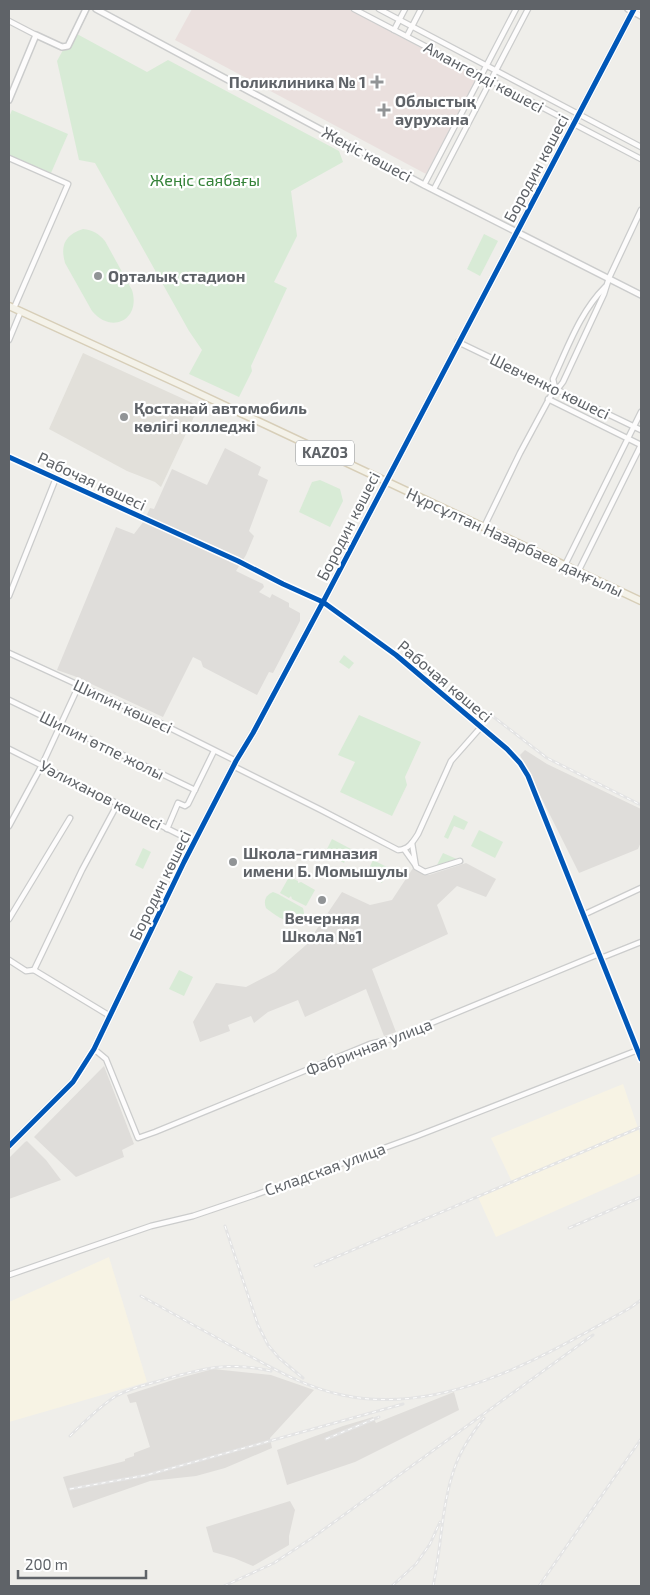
<svg xmlns="http://www.w3.org/2000/svg" width="650" height="1595" font-family="'Exo 2',sans-serif">
  <rect width="100%" height="100%" fill="#efeeea"/>
  <g fill="#f7f3e4">
    <polygon points="623,1084 641,1137 641,1173 496,1237 478,1197 512,1182 491,1138"/>
    <polygon points="109,1257 147,1382 9,1422 9,1302"/>
  </g>
  <g fill="#dfddda">
    <polygon points="225,448 261,467 258,475 268,480 249,531 254,536 246,555 236,571 263,584 264,587 259,592 270,598 272,594 289,603 289,607 300,613 300,621 273,673 269,672 257,695 203,667 201,661 193,657 163,717 74,676 57,670 116,527 134,534 144,521 150,508 154,509 172,469 207,485"/>
    <polygon points="525,750 547,764 641,809 641,842 638,849 579,873 520,755"/>
    <polygon points="466,863 496,879 486,897 457,886 437,905 448,934 372,969 396,1032 384,1036 366,989 305,1017 298,1000 268,1012 254,1023 251,1016 228,1025 230,1031 200,1042 193,1022 216,983 246,987 275,972 306,945 342,892 370,905 392,900 413,868 429,875"/>
    <polygon points="104,1066 134,1144 122,1150 124,1157 76,1177 34,1137"/>
    <polygon points="27,1141 46,1160 61,1180 9,1199 9,1158 25,1142"/>
    <polygon points="213,1369 271,1375 314,1390 270,1438 272,1448 225,1468 196,1476 150,1481 73,1508 63,1477 125,1461 125,1459 134,1456 134,1453 150,1447 136,1402 130,1403 127,1395 176,1379"/>
    <polygon points="454,1392 459,1410 355,1462 287,1485 277,1450 343,1426 373,1417 376,1423"/>
    <polygon points="290,1501 295,1510 289,1536 289,1545 253,1566 234,1558 213,1552 206,1527"/>
  </g>
  <polygon fill="#e2e0da" points="83,353 199,406 161,487 155,482 127,471 49,429"/>
  <polygon fill="#eae0de" points="192,9 348,9 478,78 426,174 175,40"/>
  <g fill="#d8ebd6">
    <polygon points="77,34 147,72 168,60 339,151 343,162 291,191 297,236 274,282 287,288 251,366 252,371 239,397 189,374 202,350 189,331 95,163 79,160 57,61 63,50 71,47"/>
    <polygon points="12,110 68,134 51,173 9,155 9,117"/>
    <path d="M83,229c10,1 15,4 22,12l27,49c9,29 -20,45 -40,21l-27,-48c-5,-18 0,-28 18,-34z"/>
    <polygon points="484,234 498,241 480,276 467,269"/>
    <polygon points="320,480 340,489 343,501 330,527 299,512 312,482"/>
    <polygon points="344,655 354,663 349,669 339,662"/>
    <polygon points="359,715 421,742 405,777 407,785 392,816 340,792 355,762 338,755"/>
    <polygon points="454,815 468,822 464,830 454,826 448,839 444,837"/>
    <polygon points="479,830 503,842 495,858 471,846"/>
    <polygon points="332,839 351,849 344,863 325,853"/>
    <polygon points="143,848 151,852 143,869 135,865"/>
    <polygon points="443,853 459,860 436,867"/>
    <polygon points="373,860 389,868 382,883 366,875"/>
    <polygon points="289,877 298,881 298,883 301,882 315,890 306,906 292,899 291,896 289,898 280,893"/>
    <path d="M273,892l5,2 25,14c1,4 2,8 -1,12 -8,9 -29,-6 -36,-12 -3,-8 0,-13 7,-16z"/>
    <polygon points="179,970 193,977 184,996 169,989"/>
  </g>
  <g fill="none" stroke-linecap="round" stroke-linejoin="round">
    <g stroke="#cbcccc" stroke-width="7">
      <g id="minor">
        <polyline points="354,9 641,159"/>
        <polyline points="379,9 641,147"/>
        <polyline points="9,21 36,35"/>
        <polyline points="394,30 405,9"/>
        <polyline points="407,36 421,9"/>
        <polyline points="9,158 68,184 14,308"/>
        <polyline points="424,185 516,9"/>
        <polyline points="434,189 528,9"/>
        <polyline points="9,340 21,311"/>
        <polyline points="458,342 641,430"/>
        <polyline points="555,388 560,386 563,382 604,294 609,278 641,210"/>
        <path d="M555,388l-2,-9c15,-32 27,-67 52,-92"/>
        <polyline points="548,399 641,445"/>
        <polyline points="9,457 238,561 283,584 323,602 396,655 507,749 520,763 528,776 641,1059"/>
        <polyline points="484,527 520,453 555,388"/>
        <polyline points="565,565 641,412"/>
        <polyline points="578,572 641,445"/>
        <polyline points="9,596 56,478"/>
        <polyline points="9,653 148,717 236,761"/>
        <polyline points="9,700 195,790"/>
        <polyline points="9,749 194,842"/>
        <path d="M233,766l88,44 77,40c10,0 15,-8 20,-16l33,-73 30,-34"/>
        <polyline points="9,826 42,765 79,685"/>
        <polyline points="167,829 178,803 185,806 188,804 214,751"/>
        <polyline points="412,843 416,867 425,872 460,861"/>
        <polyline points="404,849 416,866"/>
        <polyline points="583,915 641,888"/>
        <polyline points="9,919 70,818"/>
        <polyline points="601,958 641,942"/>
        <polyline points="9,960 26,971 34,970 110,1016"/>
        <polyline points="34,970 82,870 118,803"/>
        <polyline points="94,1049 106,1059 138,1138 155,1132 370,1044 395,1038 599,954"/>
        <polyline points="9,1275 151,1226 193,1216 255,1195 417,1136 638,1050"/>
      </g>
    </g>
    <g stroke="#cbcccc" stroke-width="8">
      <g id="tertiary">
        <polyline points="96,9 424,185 641,295"/>
        <polyline points="628,9 641,16"/>
        <polyline points="638,9 641,10"/>
        <polyline points="9,100 36,35 62,47 68,46 86,9"/>
        <polyline points="9,1146 73,1082 94,1049 184,862 236,761 253,733 323,602 634,9"/>
      </g>
    </g>
    <g stroke="#d7ceb8" stroke-width="9">
      <polyline id="primary" points="9,306 181,385 641,601"/>
    </g>
    <use href="#minor" stroke="#fdfcfc" stroke-width="4.5"/>
    <use href="#tertiary" stroke="#fdfcfc" stroke-width="5"/>
    <use href="#primary" stroke="#f4f2e9" stroke-width="6"/>
    <g stroke="#e4e4e4" stroke-width="3">
      <g id="rail">
        <polyline points="491,715 547,758 641,805"/>
        <polyline points="225,1226 258,1325 268,1345 279,1358 303,1378"/>
        <polyline points="569,1228 641,1197"/>
        <polyline points="315,1266 641,1127"/>
        <path d="M141,1296c32,18 64,35 96,53 33,18 67,38 105,46 102,22 202,-39 288,-87l11,-8"/>
        <path d="M70,1436c14,-14 29,-29 46,-40 13,-7 29,-11 43,-15 42,-12 68,-20 112,-10"/>
        <polyline points="326,1439 379,1417"/>
        <polyline points="70,1489 147,1475 403,1404"/>
        <polyline points="224,1586 274,1563 312,1538 593,1335"/>
        <polyline points="392,1586 416,1564 430,1544 440,1522"/>
        <path d="M433,1586c9,-40 8,-83 23,-122 6,-16 17,-32 28,-46"/>
        <polyline points="539,1586 641,1439"/>
      </g>
    </g>
    <use href="#rail" stroke="#fff" stroke-width="1" stroke-dasharray="4" stroke-linecap="butt"/>
    <g stroke="#fff" stroke-width="8">
      <g id="cycleway">
        <polyline points="9,457 238,561 283,584 323,602 396,655 507,749 520,763 528,776 641,1059"/>
        <polyline points="9,1146 73,1082 94,1049 184,862 236,761 253,733 323,602 634,9"/>
      </g>
    </g>
    <use href="#cycleway" stroke="#0057b8" stroke-width="5"/>
  </g>
  <g fill="#919496" stroke="#fff" stroke-width="2">
    <path d="M374.5 74.5h5v5h5v5h-5v5h-5v-5h-5v-5h5z"/>
    <path d="M381.5 102.5h5v5h5v5h-5v5h-5v-5h-5v-5h5z"/>
    <circle cx="98" cy="276" r="5"/>
    <circle cx="124" cy="417" r="5"/>
    <circle cx="233" cy="862" r="5"/>
    <circle cx="322" cy="900" r="5"/>
  </g>
  <g text-anchor="middle" stroke-width="4.5" stroke-linejoin="round" paint-order="stroke">
    <rect fill="#fff" stroke="#8f9295" stroke-width="1" x="296" y="440.5" width="58" height="25" rx="4"/>
    <g font-size="15" font-weight="bold" fill="#5f6368">
      <text x="325" y="458">KАZ03</text>
    </g>
    <g font-size="16" fill="#5f6368" stroke="#fff">
      <text transform="translate(484 77) rotate(28)" y="6">Амангелді көшесі</text>
      <text transform="translate(367 154) rotate(28)" y="6">Жеңіс көшесі</text>
      <text transform="translate(536 168) rotate(-62)" y="6">Бородин көшесі</text>
      <text transform="translate(550 386) rotate(26)" y="6">Шевченко көшесі</text>
      <text transform="translate(92 481) rotate(25)" y="6">Рабочая көшесі</text>
      <text transform="translate(348 526) rotate(-63)" y="6">Бородин көшесі</text>
      <text transform="translate(515 542) rotate(25)" y="6">Нұрсұлтан Назарбаев даңғылы</text>
      <text transform="translate(445 681) rotate(40)" y="6">Рабочая көшесі</text>
      <text transform="translate(123 706) rotate(25)" y="6">Шипин көшесі</text>
      <text transform="translate(102 745) rotate(26)" y="6">Шипин өтпе жолы</text>
      <text transform="translate(101 795) rotate(27)" y="6">Уәлиханов көшесі</text>
      <text transform="translate(160 885) rotate(-64)" y="6">Бородин көшесі</text>
      <text transform="translate(369 1047) rotate(-21)" y="6">Фабричная улица</text>
      <text transform="translate(325 1169) rotate(-20)" y="6">Складская улица</text>
    </g>
    <g font-size="16" font-weight="bold" fill="#5f6368" stroke="#fff" text-anchor="start">
      <text x="366" y="88" text-anchor="end">Поликлиника № 1</text>
      <text x="395" y="107">Облыстық<tspan x="395" dy="18">аурухана</tspan></text>
      <text x="108" y="282">Орталық стадион</text>
      <text x="134" y="414">Қостанай автомобиль<tspan x="134" dy="18">көлігі колледжі</tspan></text>
      <text x="243" y="859">Школа-гимназия<tspan x="243" dy="18">имени Б. Момышулы</tspan></text>
      <text x="322" y="924" text-anchor="middle">Вечерняя<tspan x="322" dy="18">Школа №1</tspan></text>
    </g>
    <g font-size="16" fill="#348238" stroke="#fff">
      <text x="205" y="186">Жеңіс саябағы</text>
    </g>
  </g>
  <rect width="650" height="1595" fill="none" stroke="#5f6368" stroke-width="20"/>
  <path d="M18 1570v8h128v-8" fill="none" stroke="#5f6368" stroke-width="2.5"/>
  <text x="25" y="1570" font-size="15" fill="#5f6368" stroke="#ffffff" stroke-width="4" paint-order="stroke">200 m</text>
</svg>
